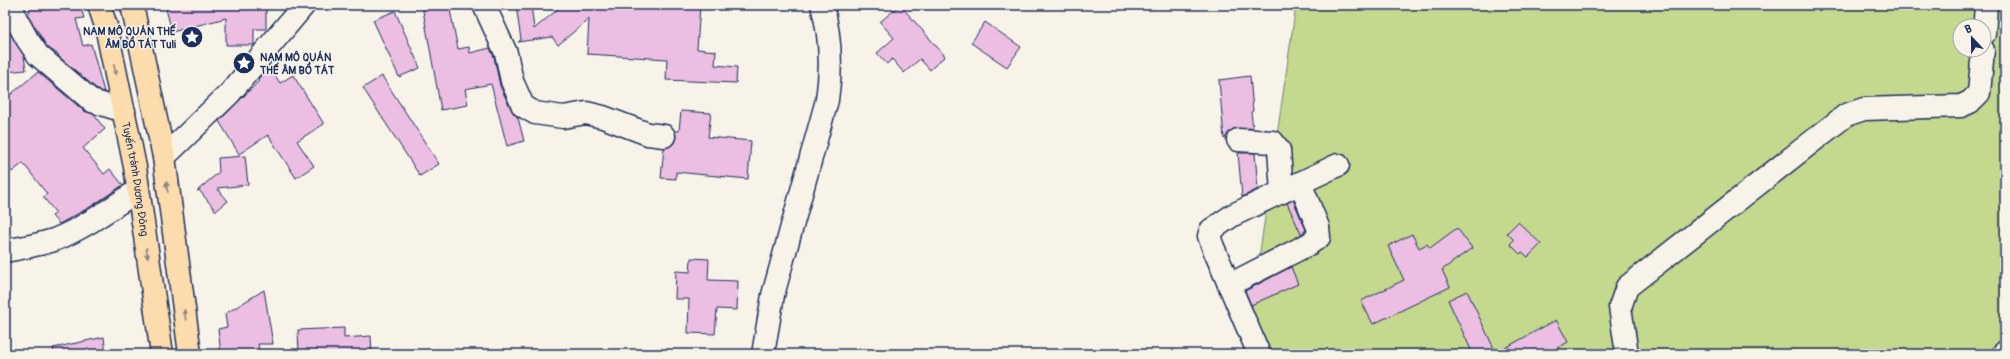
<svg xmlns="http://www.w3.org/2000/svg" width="2010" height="359" font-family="Pangolin,sans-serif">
  <rect width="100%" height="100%" fill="#f7f3e8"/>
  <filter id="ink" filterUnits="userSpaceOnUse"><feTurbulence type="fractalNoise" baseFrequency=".025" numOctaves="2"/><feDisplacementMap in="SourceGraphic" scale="8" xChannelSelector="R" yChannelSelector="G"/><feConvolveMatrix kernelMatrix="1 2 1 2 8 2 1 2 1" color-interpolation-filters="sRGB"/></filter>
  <g filter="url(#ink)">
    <path fill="#c4d88e" stroke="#708476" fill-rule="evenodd" d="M1296,5h161l54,3 3,-3h491v349h-760zM1960,26h24v24h-24z"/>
    <g fill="#ecbee2" stroke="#1b2f5e">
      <polygon points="32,5 80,5 84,18 76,19 83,46 91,44 104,92 98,90 58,56 59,55 47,47 28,15"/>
      <polygon points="165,5 266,5 266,29 254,29 254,45 226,45 226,18 172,32"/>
      <polygon points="422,5 449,5 458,49 469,47 470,53 490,48 494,57 500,86 512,111 518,118 524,141 507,146 491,84 465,89 468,105 441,110"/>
      <polygon points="516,5 531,5 534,29 563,5 700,5 697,49 716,51 715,65 737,67 736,83 666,80 667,59 587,54 589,19 558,45 552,37 518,42 521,40"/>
      <polygon points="900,5 945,56 930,70 920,59 904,73 892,59 887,64 877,53 894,38 880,22"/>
      <polygon points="395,11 420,68 399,77 373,20"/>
      <polygon points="985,22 1021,47 1007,67 971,43"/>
      <polygon points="5,28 7,28 24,56 26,70 5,72"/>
      <polygon points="269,66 280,83 293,75 324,124 297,141 314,166 296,178 268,135 239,154 219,121 259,81 258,79"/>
      <polygon points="38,72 84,111 93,114 105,129 83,148 104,174 110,169 123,185 90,207 59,224 52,216 56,213 43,197 47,194 23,163 12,172 5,163 5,99"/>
      <polygon points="382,76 439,164 420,176 363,88"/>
      <polygon points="1250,76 1253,111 1251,112 1253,128 1233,129 1224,139 1219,80"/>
      <polygon points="681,111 711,113 708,137 751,141 748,179 676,172 676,179 661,178 664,148 669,147 674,143 676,137 675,131 679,131"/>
      <polygon points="1238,153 1255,153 1258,189 1242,197"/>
      <polygon points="245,156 248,185 217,188 228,201 216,211 199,190 197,191 219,172 218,158"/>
      <polygon points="1293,200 1306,230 1301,234 1287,203"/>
      <polygon points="1518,222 1541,244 1528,257 1522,252 1520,254 1510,244 1514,240 1507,233"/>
      <polygon points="1457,228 1472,248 1442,270 1450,287 1373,324 1361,301 1404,280 1388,246 1412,234 1419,248 1427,244 1430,248"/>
      <polygon points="691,258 709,259 708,280 738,281 737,310 717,309 715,334 688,333 689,299 675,299 676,271 690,272"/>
      <polygon points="1291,267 1298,284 1251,305 1245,291"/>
      <polygon points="264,290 273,344 258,344 260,354 221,354 218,329 227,327 225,314"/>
      <polygon points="1467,291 1496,353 1556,320 1568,342 1547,354 1473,354 1448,300"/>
      <polygon points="344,328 344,338 371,336 372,354 299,354 298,330"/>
      <polygon points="104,337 106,354 54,354 53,348"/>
    </g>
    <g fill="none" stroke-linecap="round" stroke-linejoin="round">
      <g stroke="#1b2f5e" stroke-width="25">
        <g id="minor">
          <polyline points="12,5 15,17 27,39 38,55 92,101 124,111"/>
          <polyline points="484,5 506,53 512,81 523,106 535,113 563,117 586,113 603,117 648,134 664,136"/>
          <polyline points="1984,34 1986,5"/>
          <polyline points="1238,140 1273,142 1279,150 1282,192"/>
          <polyline points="164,157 230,93 304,5"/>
          <path d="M5,251c16,-3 33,-6 49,-11 30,-12 56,-31 83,-49"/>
          <polyline points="1229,285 1309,244 1319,237 1318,227 1300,183"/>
          <path d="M763,354l10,-59 54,-195c5,-33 4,-63 -5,-95"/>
          <polyline points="1259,354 1213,247 1209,236 1211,230 1233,215 1338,165"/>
          <polyline points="1627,354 1620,307 1627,287 1846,115 1864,109 1961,106 1970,102 1979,93 1983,50"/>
          <polyline points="2003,354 2005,352"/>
        </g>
      </g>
      <g stroke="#1b2f5e" stroke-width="25">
        <g id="major">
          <path id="s1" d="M99,5l7,21 29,141 27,187"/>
          <polyline points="132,5 164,157 190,354"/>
        </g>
      </g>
      <use href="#minor" stroke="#f7f3e8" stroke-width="22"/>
      <use href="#major" stroke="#fcdcac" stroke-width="22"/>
    </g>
    <defs><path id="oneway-solid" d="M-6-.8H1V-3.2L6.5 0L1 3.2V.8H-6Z"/></defs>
    <g fill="#8c8685">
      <use href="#oneway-solid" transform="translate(115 70) rotate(78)"/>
      <use href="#oneway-solid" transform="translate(167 187) rotate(-98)"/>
      <use href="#oneway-solid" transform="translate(147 253) rotate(81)"/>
      <use href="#oneway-solid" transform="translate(185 315) rotate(-98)"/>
    </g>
  </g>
  <defs>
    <g id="sight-disc" transform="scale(1.15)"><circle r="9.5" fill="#1b2f5e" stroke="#f7f3e8"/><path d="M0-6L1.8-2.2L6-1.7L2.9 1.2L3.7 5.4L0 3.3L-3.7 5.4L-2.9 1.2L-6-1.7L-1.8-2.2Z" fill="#fff"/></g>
  </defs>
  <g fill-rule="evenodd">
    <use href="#sight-disc" x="192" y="37"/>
    <use href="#sight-disc" x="244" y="63"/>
  </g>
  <g text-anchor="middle" stroke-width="3" stroke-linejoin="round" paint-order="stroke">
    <g font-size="11" font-weight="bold" fill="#1b2f5e" stroke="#f7f3e8" text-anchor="end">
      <text x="176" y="35">NAM MÔ QUÁN THẾ<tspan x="176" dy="13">ÂM BỒ TÁT Tuli</tspan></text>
      <text x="260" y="61" text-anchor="start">NAM MÔ QUÁN<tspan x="260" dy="13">THẾ ÂM BỒ TÁT</tspan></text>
    </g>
    <g font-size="11" fill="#1b2f5e" stroke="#f7f3e8">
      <text dy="4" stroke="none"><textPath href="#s1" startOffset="178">Tuyến tránh Dương Đông</textPath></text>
    </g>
  </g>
  <rect width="2010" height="359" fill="none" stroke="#f7f3e8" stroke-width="20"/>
  <rect x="10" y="10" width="1990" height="339" fill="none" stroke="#1b2f5e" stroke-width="1.5" filter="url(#ink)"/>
  <g transform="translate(1972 38) rotate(338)"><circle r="19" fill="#f7f3e8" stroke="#9fa5b1"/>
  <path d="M0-3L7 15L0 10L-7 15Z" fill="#1b2f5e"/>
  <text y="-6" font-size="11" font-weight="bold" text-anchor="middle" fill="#1b2f5e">B</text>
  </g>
</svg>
